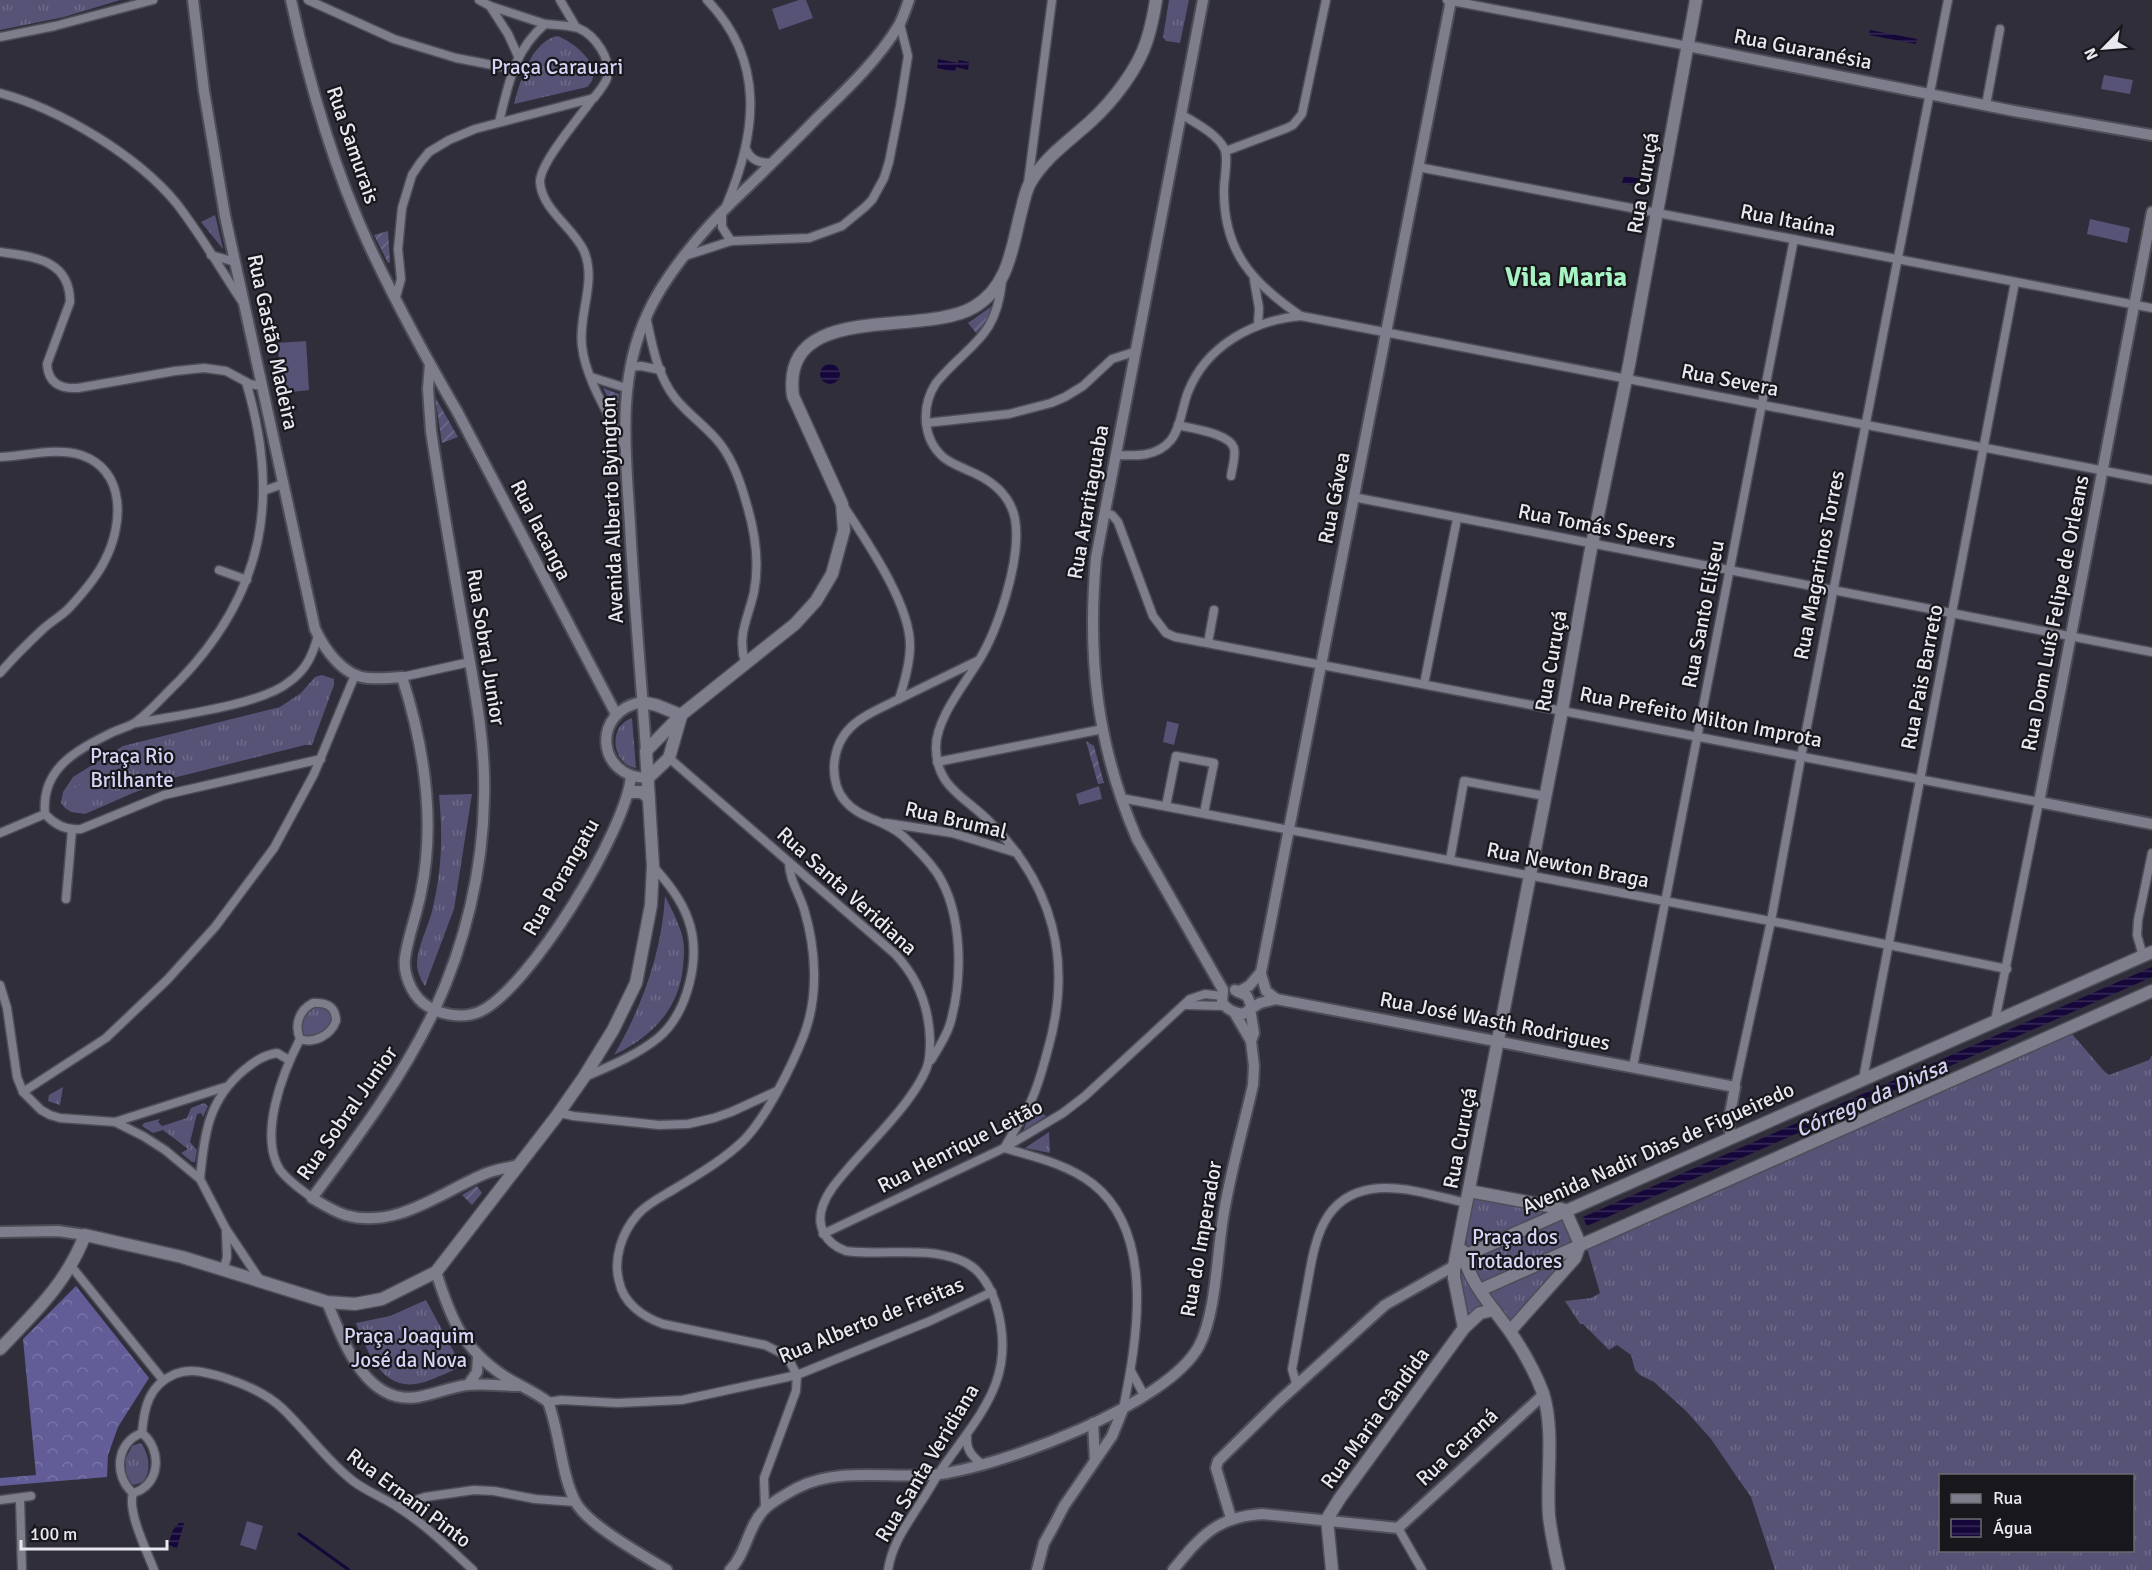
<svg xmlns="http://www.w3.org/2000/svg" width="2152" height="1570" font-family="Signika,sans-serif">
  <defs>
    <pattern id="grass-tufts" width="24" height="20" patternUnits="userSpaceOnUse" patternTransform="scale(1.5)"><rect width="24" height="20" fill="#565376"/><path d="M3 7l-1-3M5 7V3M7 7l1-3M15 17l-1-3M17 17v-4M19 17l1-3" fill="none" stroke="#6e6c8a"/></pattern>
    <pattern id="forest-crowns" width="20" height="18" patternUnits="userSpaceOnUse" patternTransform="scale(1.5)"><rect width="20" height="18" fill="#625d97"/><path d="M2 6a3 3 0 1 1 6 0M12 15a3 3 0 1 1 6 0" fill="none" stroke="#7874a6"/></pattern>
    <pattern id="garden-furrows" width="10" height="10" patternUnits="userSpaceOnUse" patternTransform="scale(1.5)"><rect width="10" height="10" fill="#565376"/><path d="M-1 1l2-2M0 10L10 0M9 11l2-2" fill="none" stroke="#6e6c8a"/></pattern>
    <pattern id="water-rules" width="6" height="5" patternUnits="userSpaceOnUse" patternTransform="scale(1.5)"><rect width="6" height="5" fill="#15073a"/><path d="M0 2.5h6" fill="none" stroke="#372b57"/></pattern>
  </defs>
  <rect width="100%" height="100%" fill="#2f2e3a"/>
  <g fill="url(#grass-tufts)" fill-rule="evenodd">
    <polygon points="0,0 120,0 64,17 0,30"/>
    <polygon points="1169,0 1189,0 1180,43 1166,41 1163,37"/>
    <path d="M557,36c18,6 50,33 30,51l-73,17c6,-23 17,-62 43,-68z"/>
    <polygon points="215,215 216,219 223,249 201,222"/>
    <polygon points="322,675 334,679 334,685 312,745 305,745 173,778 133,793 85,814 71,812 65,808 61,803 63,792 73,777 123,746 280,707 301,693 315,677"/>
    <path d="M632,718l4,50c-23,-3 -30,-41 -4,-50z"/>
    <path d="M472,794l-18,115 -29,77c-4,-6 -8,-14 -8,-22 0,-16 11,-37 15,-53 10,-40 11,-75 7,-116z"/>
    <path d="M665,896c6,12 13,25 17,39 3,10 2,22 1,32 -4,43 -32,70 -69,88 28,-48 48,-103 51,-159z"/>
    <path d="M318,1006c11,2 14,6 15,17l-11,11 -16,4 -5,-4c1,-13 3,-24 17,-28z"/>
    <path d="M2072,1034l32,37 5,4 40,-15 3,-5v515h-377l-24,-73 -14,-20 -26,-38 -25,-28 -32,-29 -14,-7 -5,-5 -4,-15 -14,-10 -8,5 -26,-26h-3l-15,-23 26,-3 9,-5 -13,-45zM1940,1476h192v74h-192z"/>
    <polygon points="63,1087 60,1105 48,1101 49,1095"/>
    <polygon points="204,1103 208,1106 203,1117 201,1113 197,1114 190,1142 197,1150 195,1162 192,1162 181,1153 188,1149 163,1130 153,1133 142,1126 144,1123 160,1119 158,1122 162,1126 187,1118 191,1108"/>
    <polygon points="1033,1107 1046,1116 1023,1131"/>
    <polygon points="1049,1132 1050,1153 1025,1148"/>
    <path d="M1474,1196l71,13 19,8 11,25 -3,10 -62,73c-18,-22 -43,-58 -44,-87 -1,-13 5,-29 8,-42z"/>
    <path d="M1464,1272l18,34c-6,5 -10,9 -18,5l-5,-36z"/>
    <path d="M426,1300l35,65c-7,6 -17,9 -26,13 -48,22 -64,-17 -79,-55l34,-7z"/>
    <path d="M140,1443l2,1c7,13 10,25 1,38l-9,3 -7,-4 -2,-21 7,-14z"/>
  </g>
  <polygon fill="url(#forest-crowns)" points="76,1286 149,1378 118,1427 108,1455 107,1477 0,1486 0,1478 36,1475 23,1339"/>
  <g fill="url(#garden-furrows)">
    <polygon points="388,231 390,262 388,263 374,235"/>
    <polygon points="992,306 995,309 992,317 976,333 968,323"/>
    <polygon points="603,388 619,394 617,416"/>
    <polygon points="435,397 458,437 442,443"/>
    <polygon points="1086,741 1094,746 1104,783 1098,784"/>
    <polygon points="477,1186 482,1193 472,1205 462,1195"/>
  </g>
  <g fill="#565376">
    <polygon points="799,0 806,0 813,18 779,30 772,9"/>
    <polygon points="2104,75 2133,80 2130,94 2101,89"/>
    <polygon points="2090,219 2130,228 2127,243 2087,234"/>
    <polygon points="306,341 309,390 283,393 277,343"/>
    <polygon points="1167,721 1179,724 1174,745 1163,742"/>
    <polygon points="111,768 119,785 83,805 74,788"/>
    <polygon points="1099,786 1102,799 1079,805 1076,794"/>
    <polygon points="247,1521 263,1526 256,1550 240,1545"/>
  </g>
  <g fill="url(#water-rules)">
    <polygon points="1870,30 1917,39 1916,44 1869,35"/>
    <polygon points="938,59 958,63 959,60 969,62 968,70 956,67 955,72 937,68"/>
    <polygon points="1624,176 1642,179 1641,187 1622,183"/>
    <circle cx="830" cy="374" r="10"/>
    <polygon points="2152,967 2152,977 1587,1226 1583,1217"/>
    <polygon points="179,1523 184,1523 177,1548 168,1545 173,1530"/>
  </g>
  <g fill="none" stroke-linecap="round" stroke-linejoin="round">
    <polyline stroke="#15073a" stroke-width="3" points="299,1534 349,1570"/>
    <g stroke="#4d4d57" stroke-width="11">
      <g id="minor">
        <polyline points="308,0 394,39 456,58 513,69"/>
        <polyline points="479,0 490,6 545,24"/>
        <polyline points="560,0 576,27"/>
        <path d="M707,0c59,61 50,133 19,206"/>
        <polyline points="1447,0 1688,46"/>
        <polyline points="490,6 508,34 518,56"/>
        <polyline points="0,37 55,26 153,0"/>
        <path d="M0,93c60,16 138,63 177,111 24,31 44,66 66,99"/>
        <path d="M593,98c-12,18 -53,64 -53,84 2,28 33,45 44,69 13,31 -6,63 -2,95 3,32 28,71 43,101"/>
        <polyline points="1986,105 2000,29"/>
        <path d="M1181,114c14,9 35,19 43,34 5,9 0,30 0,41 -1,62 28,94 77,127"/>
        <path d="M746,149c5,12 14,14 26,14"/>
        <polyline points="1226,151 1287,128 1293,125 1302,114 1326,0"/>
        <polyline points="1418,167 2152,308"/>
        <polyline points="1028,183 1052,0"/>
        <polyline points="722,213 722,227 731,241"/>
        <path d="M0,252c33,5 70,7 70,50l-23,62c1,19 13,25 31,24l97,-17 29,-3 22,3 24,13 11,2"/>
        <polyline points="211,255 235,262"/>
        <polyline points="685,256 731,241 809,238 842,226 865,207 872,200 884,178 889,162 900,106 908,56 900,24"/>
        <polyline points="1254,280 1259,308 1258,324"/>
        <path d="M1002,281c-6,59 -33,62 -66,102 -15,23 -14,55 7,74 7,6 16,9 24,13 23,9 43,23 48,49 7,39 -17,111 -37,143 -14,23 -42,57 -42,85 0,40 28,49 53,74 65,65 84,140 59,228 -5,18 -9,35 -17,52 -8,16 -18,32 -27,47 31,9 63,16 89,36 63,50 44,157 30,225"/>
        <path d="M396,297l5,-18 -3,-30 4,-41 10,-33 8,-12 9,-11 20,-12 26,-11 119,-31c4,-6 11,-13 13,-20 5,-19 -12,-43 -29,-50 -10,-3 -23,-3 -33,-4 -32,28 -36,59 -46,98"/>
        <path d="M646,316c6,28 11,59 29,82 12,15 29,27 42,42 15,17 23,40 29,62 9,29 14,59 8,90 -6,27 -17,42 -9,71"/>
        <polyline points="630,367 641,366 661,370"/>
        <polyline points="591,377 626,388"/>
        <path d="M246,382c35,116 18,211 -67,299 -14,13 -27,29 -43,41 -7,5 -17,7 -25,11 -36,18 -70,36 -66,81 10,11 21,17 36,15l83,-34 157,-36"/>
        <polyline points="926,423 1009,414 1051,403 1065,397 1083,386 1112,359 1134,352"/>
        <path d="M1178,425c14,4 51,8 56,23 2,9 -2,20 -3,28"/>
        <path d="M1116,455c20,1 41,2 55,-15 10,-13 11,-33 17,-48 18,-46 65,-72 113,-76l851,164"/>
        <path d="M0,457c26,-1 56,-10 81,-2 46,16 42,70 24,105 -8,17 -23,34 -35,47 -8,9 -20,15 -28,23 -15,14 -29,28 -42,43"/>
        <polyline points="263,491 283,484"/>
        <polyline points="1353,497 2152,652"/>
        <path d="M843,505c22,34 67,98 67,140 0,18 -5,36 -11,54 -32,16 -63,26 -65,68 0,11 3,25 11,34 15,18 39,18 58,35 12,11 25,24 34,37 26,40 26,106 13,151 -4,13 -12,25 -19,36"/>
        <polyline points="1105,513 1112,515 1118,522 1153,616 1166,633 1175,637 2039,802 1995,1021"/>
        <polyline points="219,570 247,580"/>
        <polyline points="1208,643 1214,610"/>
        <polyline points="402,677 470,662"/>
        <polyline points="1424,684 1457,519"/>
        <polyline points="899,699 979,660"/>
        <path d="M136,723c38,-7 125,-18 153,-41 17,-12 24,-27 29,-47"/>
        <path d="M669,758l226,196c23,24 34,53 35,86 0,9 0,19 -3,27 -12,32 -52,71 -75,97 -11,13 -23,25 -29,41 -8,21 3,39 23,46 37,5 79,-5 114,9 19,7 30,26 36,44 23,77 -19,112 -57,169 -7,11 -13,22 -20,32 -13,21 -27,39 -31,65"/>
        <polyline points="937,762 1103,729"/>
        <polyline points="1121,798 1786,924 2007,969"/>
        <polyline points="1166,806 1176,756 1214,763 1204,813"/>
        <polyline points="886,823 952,833 1017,853"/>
        <polyline points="0,833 45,814"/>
        <polyline points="1450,860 1464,781 1545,796"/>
        <polyline points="66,899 72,830"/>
        <polyline points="2143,956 2137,935 2138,920 2152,853"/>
        <polyline points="0,985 7,1008 17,1077 23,1092 41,1110 50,1115 60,1118 115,1122 225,1087"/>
        <path d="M313,1003c14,-1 23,4 23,18 -5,14 -22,23 -36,18 -6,-14 -1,-29 13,-36z"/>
        <polyline points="1185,1005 1224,1006"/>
        <path d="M300,1039c-17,33 -42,96 -20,131 8,11 22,20 32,28"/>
        <polyline points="1633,1067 1794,239"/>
        <path d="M585,1077c25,-11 52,-22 73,-39 30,-25 44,-82 30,-119 -7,-20 -21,-37 -35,-53"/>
        <polyline points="1863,1079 2015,282"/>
        <polyline points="1735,1087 1771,921 1801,757 1948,0"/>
        <polyline points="23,1092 106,1038 167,980 215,927 274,848 314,774 355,675"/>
        <polyline points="560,1113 573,1116 659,1125 688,1124 714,1118 731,1112 777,1091"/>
        <polyline points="115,1122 143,1136 165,1150 200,1179 226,1229 260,1280"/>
        <path d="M200,1179c4,-44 8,-79 44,-109 10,-8 19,-15 33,-17l12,7"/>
        <polyline points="823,1234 1004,1148 1063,1113 1085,1096 1190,999 1205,994 1222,996"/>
        <polyline points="71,1266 163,1380"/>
        <polyline points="224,1268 227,1257 226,1232"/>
        <polyline points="1131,1371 1144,1395"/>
        <path d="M1297,1386l-5,-17c5,-26 9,-51 14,-77 8,-43 12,-95 66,-103 30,-5 65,8 95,14"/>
        <polyline points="548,1402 561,1400 618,1403 682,1400 797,1375 930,1321 992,1292"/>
        <path d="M142,1433c-26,9 -29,43 -9,60 27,-7 30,-43 9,-60 2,-26 7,-48 33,-59 15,-6 29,-2 44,2 23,7 46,16 64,33 24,23 43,51 70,72 13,10 29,16 43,25 28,17 53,42 77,64"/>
        <path d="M967,1437c-1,14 6,20 16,28"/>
        <path d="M133,1493c-6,19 14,58 21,77"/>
        <polyline points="20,1499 22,1570"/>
        <polyline points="0,1500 31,1496"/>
        <polyline points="397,1506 425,1497 474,1490 494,1491 535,1499 575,1502"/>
        <path d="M765,1508l-1,-30 32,-87 1,-16 -7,-13 -9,-9 -16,-8 -102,-21c-20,-7 -40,-21 -44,-43 -6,-23 3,-49 19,-67 10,-11 25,-18 38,-26 23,-14 47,-28 67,-47 23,-23 49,-75 61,-106 15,-40 12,-86 0,-126 -5,-16 -15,-30 -15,-47"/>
        <polyline points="1398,1528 1422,1570"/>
      </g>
    </g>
    <g stroke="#4d4d57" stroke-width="14">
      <g id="tertiary">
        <path d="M193,0l11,91 21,125 90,413c10,21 28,47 53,49 11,1 23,0 34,-1 22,69 34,144 19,215 -4,22 -13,44 -16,66 -2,15 6,35 18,45 15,12 39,16 56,9 50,-22 148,-183 152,-236"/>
        <path d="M291,0c18,83 42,166 77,243 27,58 58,115 90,170l158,301"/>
        <path d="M1203,0l-107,558c-9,101 1,188 41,281l86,151"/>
        <polyline points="1688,46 2014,111 2152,135"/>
        <polyline points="2152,212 2039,802 2152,824"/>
        <path d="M430,364l-2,25 3,42c10,65 21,129 32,192 10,58 23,117 21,175 -1,72 -19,146 -49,211 -32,68 -78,129 -123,189 10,6 21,13 33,17 52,15 97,-24 142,-42 10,-4 21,-5 31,-8"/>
        <path d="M642,702c-51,9 -46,76 6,76"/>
        <path d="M646,751c-5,-75 -12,-150 -16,-226 -4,-70 -14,-144 17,-210 16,-37 55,-84 84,-112 29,-28 59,-57 87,-86 29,-28 60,-57 81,-92 4,-7 7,-17 10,-25"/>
        <polyline points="1261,974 1266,991 1276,999"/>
        <path d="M1223,990l-1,12c4,7 13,11 21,12l17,-11 16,-4 459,88 -7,38 4,12"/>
        <polyline points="1238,992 1249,986 1261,972 1451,0"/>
        <polyline points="1234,1012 1251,1041"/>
        <polyline points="0,1232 58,1231 85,1235"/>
        <path d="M436,1272c15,47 26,76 68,104 14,9 31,16 44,26 12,31 13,72 27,99 12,24 68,54 92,69"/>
        <path d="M327,1302c16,39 39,104 91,95 17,-3 33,-10 49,-12 17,-2 35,1 51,1"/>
        <polyline points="468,1385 477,1372 478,1357"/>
        <polyline points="1093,1423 1095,1460"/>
        <polyline points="1231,1518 1216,1468 1218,1461 1278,1402 1385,1305 1454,1266"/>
        <path d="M730,1570c16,-16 18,-43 33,-59 8,-9 23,-17 34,-23 43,-22 96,-8 143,-14 64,-9 227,-69 259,-128 17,-32 18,-92 24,-128 7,-45 20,-89 30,-133l1,-19 -3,-25 3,-8 -4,-24 1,-4 -4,-9 -12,-6"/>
        <polyline points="1037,1570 1044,1543 1053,1527 1064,1506 1112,1436 1123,1409"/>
        <path d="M1173,1570c28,-34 43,-53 89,-56l136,14 145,-133"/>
      </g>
    </g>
    <g stroke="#4d4d57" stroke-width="15">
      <g id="secondary">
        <polyline points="642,702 656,705 681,715"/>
        <polyline points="648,778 669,758 681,716"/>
        <polyline points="630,792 642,792 649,798"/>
        <polyline points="1469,1191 1554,1207 1565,1210 1580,1244 1575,1258 1510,1331"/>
        <path d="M1463,1251c5,32 31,57 48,82 13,19 24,39 32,60 12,39 3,83 6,123 2,18 6,36 10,54"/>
        <polyline points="1455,1266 1464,1256 2152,952"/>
        <polyline points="1480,1290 2152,991"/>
        <polyline points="1464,1328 1454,1278 1454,1266 1562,711 1590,554 1629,365 1696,0"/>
        <path d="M0,1349c35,-37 66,-65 85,-114l97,22 145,45 28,2 27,-5 54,-27 120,-155 28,-40 29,-47 23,-47 15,-78 2,-39 -7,-115 35,-36 114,-91 21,-23 16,-27 12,-44 -2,-26 -49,-108c-13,-97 129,-58 181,-89 36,-21 38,-62 48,-99 2,-8 4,-18 8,-25 15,-26 39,-42 60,-61 23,-21 48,-53 57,-82 4,-13 7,-27 9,-40"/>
        <polyline points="1332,1570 1327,1519 1340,1498 1464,1328 1480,1313 1494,1310"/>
      </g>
    </g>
    <use href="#minor" stroke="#7d7d8b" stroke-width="8"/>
    <use href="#tertiary" stroke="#7d7d8b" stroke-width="10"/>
    <use href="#secondary" stroke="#7d7d8b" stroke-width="12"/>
  </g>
  <g text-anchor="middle" stroke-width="4.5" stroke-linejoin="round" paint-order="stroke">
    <g font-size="21" fill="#e8e8f0" stroke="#17171c">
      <text transform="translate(1803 49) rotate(11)" y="7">Rua Guaranésia</text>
      <text transform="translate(353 145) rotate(71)" y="7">Rua Samurais</text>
      <text transform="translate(1643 183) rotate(-80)" y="7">Rua Curuçá</text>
      <text transform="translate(1788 220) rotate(11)" y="7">Rua Itaúna</text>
      <text transform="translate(273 342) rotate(78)" y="7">Rua Gastão Madeira</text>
      <text transform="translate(1730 380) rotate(11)" y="7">Rua Severa</text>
      <text transform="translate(1334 498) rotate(-79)" y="7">Rua Gávea</text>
      <text transform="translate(1088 502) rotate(-80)" y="7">Rua Araritaguaba</text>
      <text transform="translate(612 510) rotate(-92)" y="7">Avenida Alberto Byington</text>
      <text transform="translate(1597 526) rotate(11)" y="7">Rua Tomás Speers</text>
      <text transform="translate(541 530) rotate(63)" y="7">Rua Iacanga</text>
      <text transform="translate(1819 565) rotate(-79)" y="7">Rua Magarinos Torres</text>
      <text transform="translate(2055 613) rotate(-79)" y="7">Rua Dom Luís Felipe de Orleans</text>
      <text transform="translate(1703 614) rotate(-79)" y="7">Rua Santo Eliseu</text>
      <text transform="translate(486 647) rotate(81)" y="7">Rua Sobral Junior</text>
      <text transform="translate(1551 661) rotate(-80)" y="7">Rua Curuçá</text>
      <text transform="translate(1922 677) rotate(-79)" y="7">Rua Pais Barreto</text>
      <text transform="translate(1701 717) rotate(11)" y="7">Rua Prefeito Milton Improta</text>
      <text transform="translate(956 820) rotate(13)" y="7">Rua Brumal</text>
      <text transform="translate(1568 865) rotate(11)" y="7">Rua Newton Braga</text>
      <text transform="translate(561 877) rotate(-60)" y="7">Rua Porangatu</text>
      <text transform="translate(847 891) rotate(42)" y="7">Rua Santa Veridiana</text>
      <text transform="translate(1495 1021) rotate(11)" y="7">Rua José Wasth Rodrigues</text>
      <text transform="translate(347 1113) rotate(-55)" y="7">Rua Sobral Junior</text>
      <text transform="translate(1460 1138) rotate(-79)" y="7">Rua Curuçá</text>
      <text transform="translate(960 1146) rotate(-27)" y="7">Rua Henrique Leitão</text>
      <text transform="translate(1658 1148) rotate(-24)" y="7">Avenida Nadir Dias de Figueiredo</text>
      <text transform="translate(1201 1239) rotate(-80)" y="7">Rua do Imperador</text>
      <text transform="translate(871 1320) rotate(-22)" y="7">Rua Alberto de Freitas</text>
      <text transform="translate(1375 1418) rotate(-54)" y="7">Rua Maria Cândida</text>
      <text transform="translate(1457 1447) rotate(-43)" y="7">Rua Caraná</text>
      <text transform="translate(927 1463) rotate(-59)" y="7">Rua Santa Veridiana</text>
      <text transform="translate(409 1498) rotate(37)" y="7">Rua Ernani Pinto</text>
    </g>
    <g font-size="21" fill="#d6d5f8" stroke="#17171c">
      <text x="557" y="74">Praça Carauari</text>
      <text x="132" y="763">Praça Rio<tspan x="132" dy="24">Brilhante</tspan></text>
      <text x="1515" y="1244">Praça dos<tspan x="1515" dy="24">Trotadores</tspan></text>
      <text x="409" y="1343">Praça Joaquim<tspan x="409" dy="24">José da Nova</tspan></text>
    </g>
    <g font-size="22" font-style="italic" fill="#d3d2f5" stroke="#17171c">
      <text transform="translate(1871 1097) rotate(-24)" y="8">Córrego da Divisa</text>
    </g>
    <g font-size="27" font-weight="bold" fill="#a7f3c3" stroke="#17171c">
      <text x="1566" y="286">Vila Maria</text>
    </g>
  </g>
  <rect x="1939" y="1474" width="195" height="78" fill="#17171c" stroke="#6b6b71" stroke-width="1.5"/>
  <rect x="1951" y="1494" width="30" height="9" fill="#7d7d8b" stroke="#6b6b71" stroke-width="1.5"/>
  <text x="1993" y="1504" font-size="18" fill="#e8e8f0">Rua</text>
  <rect x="1951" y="1519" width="30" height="18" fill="url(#water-rules)" stroke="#6b6b71" stroke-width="1.5"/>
  <text x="1993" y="1534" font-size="18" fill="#e8e8f0">Água</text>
  <g transform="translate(2104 48) rotate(245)" stroke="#17171c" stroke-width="4.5" paint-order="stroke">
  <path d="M0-4.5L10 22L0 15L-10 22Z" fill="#e8e8f0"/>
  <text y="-9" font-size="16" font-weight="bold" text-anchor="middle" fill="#e8e8f0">N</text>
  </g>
  <path d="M21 1540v9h146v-9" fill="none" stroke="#e8e8f0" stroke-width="3"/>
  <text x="30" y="1540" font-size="18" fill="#e8e8f0" stroke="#17171c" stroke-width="4.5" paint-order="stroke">100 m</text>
</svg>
